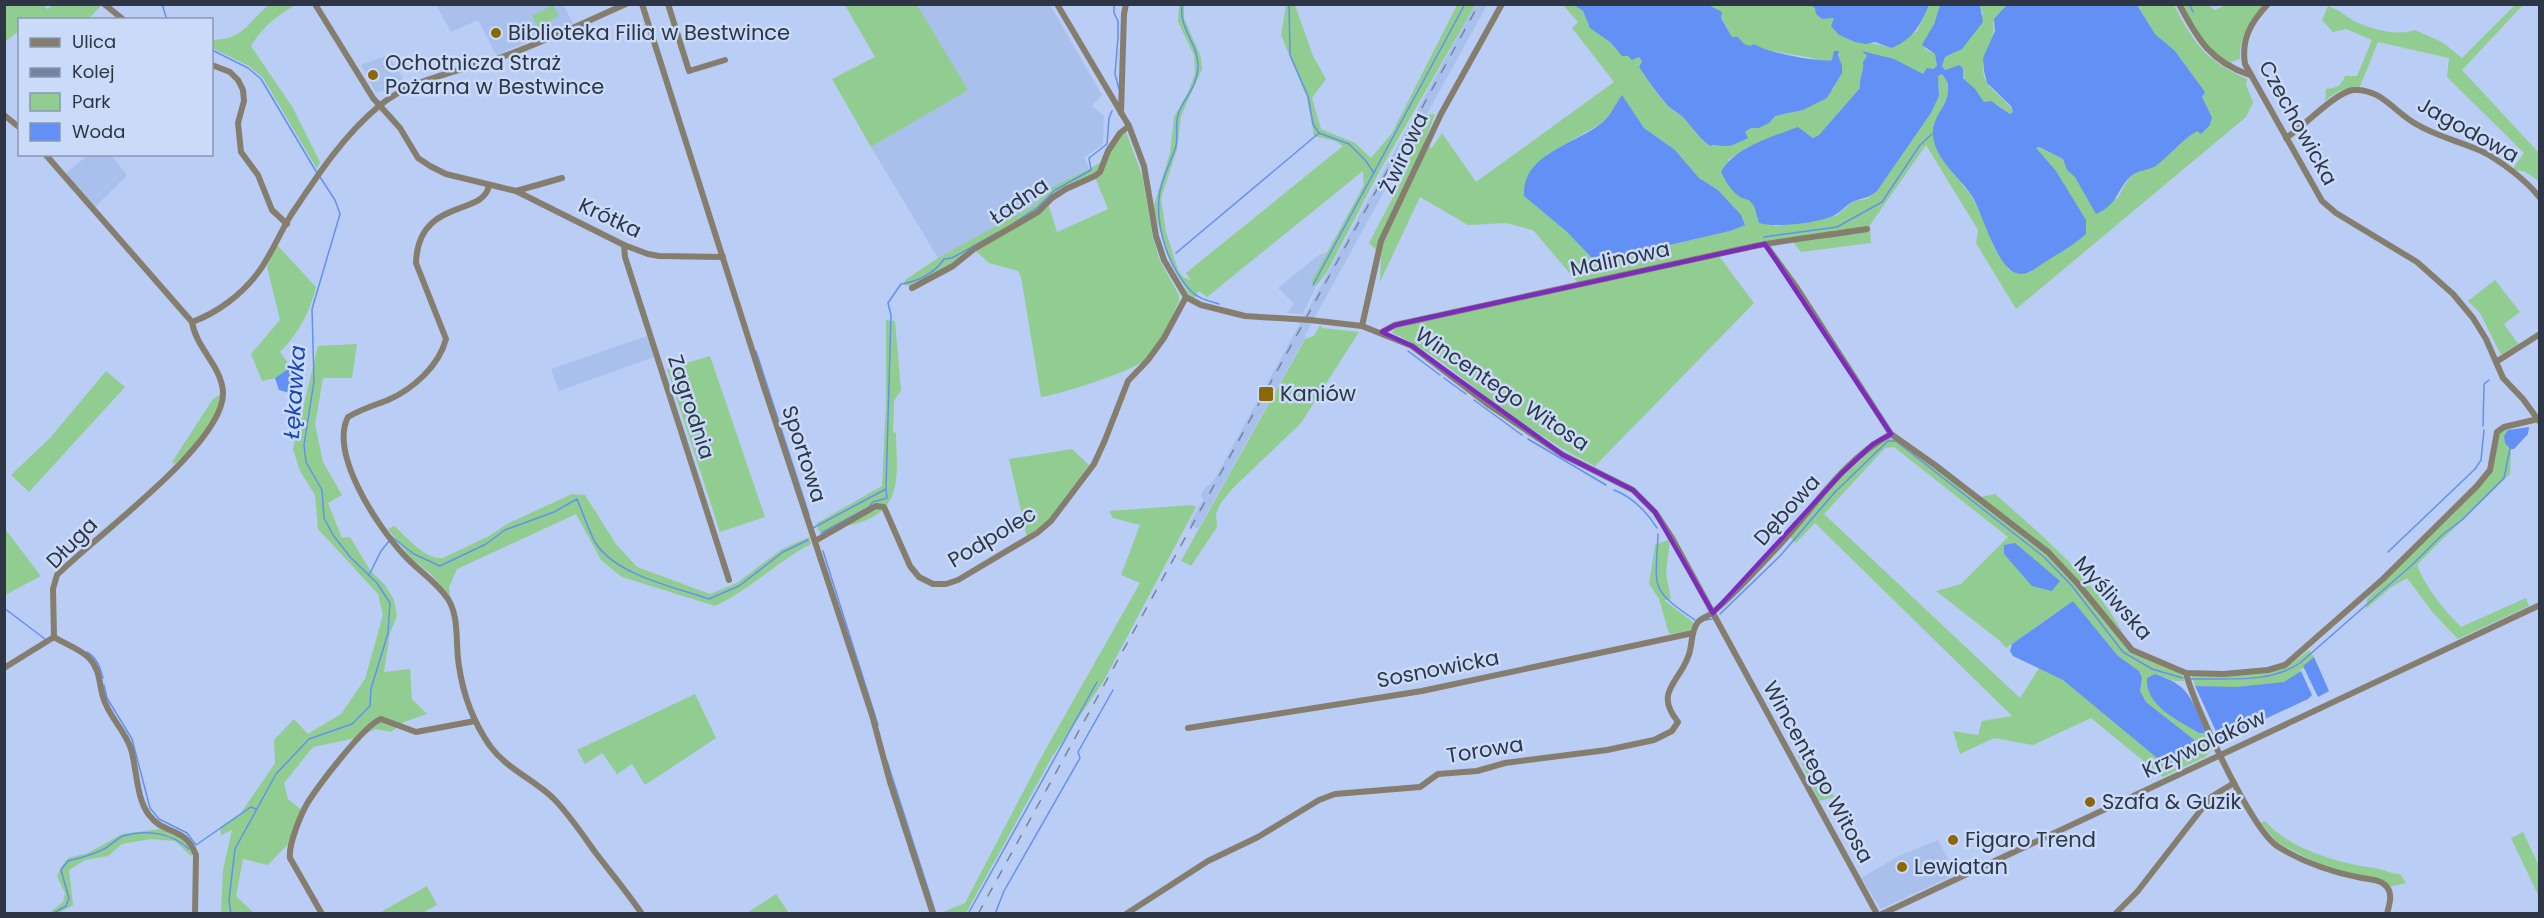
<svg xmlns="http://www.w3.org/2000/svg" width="2544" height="918" font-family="Poppins,sans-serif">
  <rect width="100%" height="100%" fill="#bacdf4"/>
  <g fill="#a9c0ec">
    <polygon points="436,5 563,5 573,23 496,55 478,20 451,32"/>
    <polygon points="917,5 1050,5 1102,95 1092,106 1104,116 1103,144 1084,158 1089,168 1052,187 1034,205 938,258 871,147 967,90"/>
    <polygon points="1475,5 1487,5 1305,335 1306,336 1198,529 1189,524 1203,500 1201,495 1203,490 1213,482"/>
    <polygon points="388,55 405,82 376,93 361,65"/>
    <polygon points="110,154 127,175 94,208 65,174 88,155"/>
    <polygon points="1327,252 1311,282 1316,286 1303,314 1287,313 1294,304 1278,288 1319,255"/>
    <polygon points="647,336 654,357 559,391 551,369"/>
    <polygon points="1938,840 1956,874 1881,909 1861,878 1899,856"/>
  </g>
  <g fill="#91cd90" fill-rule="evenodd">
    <polygon points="98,4 100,7 88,19 20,20 19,31 5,42 5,5 44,5 47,9 54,5"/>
    <path d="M270,4l25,1c-18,11 -33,22 -44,41l42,62 27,54 -3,7 -54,-91 -14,-12 -37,-18v-8c33,-1 35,-18 58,-36z"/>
    <polygon points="553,5 559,16 538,27 532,16"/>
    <polygon points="845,5 917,5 968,90 871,147 832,79 875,57"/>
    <polygon points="1179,5 1184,5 1184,18 1201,57 1202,69 1181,116 1177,149 1161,199 1166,232 1178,270 1184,278 1191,280 1186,273 1343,146 1335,141 1314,136 1307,98 1281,35 1286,5 1295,5 1313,56 1326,79 1312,98 1321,129 1355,143 1371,158 1392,133 1457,5 1475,5 1379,172 1327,272 1316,286 1311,282 1364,185 1363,171 1207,297 1199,291 1194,298 1188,293 1168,257 1153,208 1170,153 1174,117 1189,90 1195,73 1194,55 1178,22"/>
    <path d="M1563,5h11l9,6 8,17 19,14 6,8 12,6h11l3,4 -3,7c8,13 18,27 29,39 4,5 11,7 15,11 9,10 16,21 27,29l30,-4 7,-4 -2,-6 6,-4h8l15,-12 29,-6 31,-22 3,-10 5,-5c0,-7 -5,-15 -3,-22l-7,9 -10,2 -10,-4 -51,-9 -7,-5 -4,2 -6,-1 -6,-8h-6l-15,-28 -8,-4h101l24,13 5,17c18,8 35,7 52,13l26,-17 12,-26h11l-15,44 10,5 2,12 -14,9 -60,-23 4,4 -4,6c1,9 -4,16 -3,26l-41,47 -6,3 -6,-5 -59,14 -20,13 26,46 2,8 19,12 61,-10 18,-15 13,-2 10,-8 54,-78 8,-17 -1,-21 4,-1 6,9 -1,14 -14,29 30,60 8,9 17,33 5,18 16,24 9,4 11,-1 10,-7 30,-72 -13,-23 -21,-23 3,-1 25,12c7,22 35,30 54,40l12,-21 10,-8 15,-3 58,-51 -10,-19 3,-5 -30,-41 -20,-17 -18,-29h37c20,39 32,56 73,74l-1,6 7,17 -7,15 -230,192 -40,-66 2,-13 -52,-85 -56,80 1,18 -70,9 -11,-14 -212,45 -45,-53 -27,-7 -38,2 -48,-28 -40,85 1,-27 -12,-12 34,-65 22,-63 10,-1 -9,24 5,11 11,-16 34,49 138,-100 -42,-54 6,-6zM1622,96l22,32 31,22 24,28 19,12 26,35 -14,6 -125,29 -13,-2 -26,-27 -42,-35 23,-42 57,-32z"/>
    <path d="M1980,5h27l-14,18c5,18 -19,37 -6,60 7,11 21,17 26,29l-3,2 -12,-9 -14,-3 -29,-35 -10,3 -3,-4 3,-9c17,-5 30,-27 38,-43z"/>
    <path d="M2181,5h28l5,5 13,-5h38c-15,15 -26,32 -25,54l-14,5 -17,-16z"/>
    <path d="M2515,5h8l-61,65 77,83v28l-15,-10 -12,-1 12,-17 -77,-76 2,-19 -71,-16 -19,47c-15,-2 -23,3 -34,12l1,-12c11,-1 15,-3 19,-13h12l15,-36 -26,-11 -13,3 -11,-12 6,-14c13,4 19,12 30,17 16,7 40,13 57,7l27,12 20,16z"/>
    <path d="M1126,132l16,43 11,63 7,23 19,34v6c-9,20 -17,41 -32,57 -12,13 -86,36 -106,39l-20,-120 -3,-6 -29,-8 -14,-13 73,-47 9,29 51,-23 -13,-32 26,-43z"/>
    <polygon points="1102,162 1098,171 951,265 911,286 904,285 905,280 938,258 1034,205 1052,187"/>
    <path d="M277,245l39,42c-6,25 -17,46 -36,65l11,15 -16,11 -13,3 -11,-27 29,-34 -13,-53z"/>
    <path d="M1719,256l35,47 -159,163c-34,-17 -67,-38 -97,-60 -35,-26 -66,-56 -106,-73l3,-5z"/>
    <polygon points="2495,280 2520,312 2504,324 2518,344 2501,355 2480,313 2468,301"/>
    <path d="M886,320l9,1 6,69 -7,11 -1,31 3,1c0,31 8,69 -25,85 -14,6 -17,8 -32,6l-15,10 -6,-4 -1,-7 65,-37 4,-82z"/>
    <polygon points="1320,325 1322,328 1359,332 1301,423 1233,488 1220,504 1216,514 1217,527 1191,566 1181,561 1305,339 1314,336"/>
    <polygon points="357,344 352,378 323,378 315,424 323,462 342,495 328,503 342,538 350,537 370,570 385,585 394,600 397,616 390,633 384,672 410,669 412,699 427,714 404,722 391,732 376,729 356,738 313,747 284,783 288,799 303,811 289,843 268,865 243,859 236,896 254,913 221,913 223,870 232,830 221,835 220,827 241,813 275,763 274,740 294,719 308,734 341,714 365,679 383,615 378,594 318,529 315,495 300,471 293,449 318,346"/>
    <polygon points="710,356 765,517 720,532 667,369"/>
    <polygon points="106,371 125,387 29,492 11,475 50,438"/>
    <path d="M221,394c-4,28 -26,52 -46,70l-3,-2 41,-63z"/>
    <path d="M2504,428l4,2 -4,6 7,18 -1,20c-31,31 -63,60 -93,91 10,24 25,43 44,62l65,-29 3,8 -71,33 -24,-25 -27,-36 -17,10 -24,21 1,-10 112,-111 13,-17 8,-39z"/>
    <path d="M1888,438l8,2 85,57 14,-3c52,46 109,92 137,158l50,22 2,7h-9l-20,-7 44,59h6l7,17 -7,7 -42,20 -72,-59 -58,27 -39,-7 -34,16 -7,-23 25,4 4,-14 30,-5 -197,-193 -19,20 -6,-6c28,-35 58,-76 98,-99zM1894,447l114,90 -47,47 -25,7 64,50 6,7 67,-47 45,55 21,15 3,7 -2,13 6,11 51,40 -158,-74 -19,30 -196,-184 61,-66z"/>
    <polygon points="1072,449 1089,465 1049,519 1027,537 1009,459"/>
    <path d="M572,494l13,1 31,49 21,23 73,27 27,-11 45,-34 27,-12 2,7c-35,18 -61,46 -96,62l-93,-29 -21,-17 -25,-46 -119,55 -8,18 1,9 -20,-23 -19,-15 -23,-29 6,-3c13,11 31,34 49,32l46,-22 18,-12z"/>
    <polygon points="1192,505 1196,507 1103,682 1052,757 966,913 940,913 965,903 1043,754 1140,583 1121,575 1140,525 1113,518 1109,511"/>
    <polygon points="5,529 41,576 5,595"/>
    <polygon points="1670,539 1666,573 1671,599 1664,600 1694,623 1689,631 1669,634 1659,599 1649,584 1655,545"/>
    <path d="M2309,650l5,7c-10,8 -16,18 -28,24 -18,9 -70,6 -91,5l-3,-10 95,-9z"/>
    <polygon points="695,694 716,738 645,785 632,764 617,774 602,753 585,764 577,750"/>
    <polygon points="1796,751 1835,797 1819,801"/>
    <path d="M2265,821c22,25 59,37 91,44 8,2 18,2 27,5 7,2 9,4 17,4l6,9 -17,4 -66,-21 -47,-24 -15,-19z"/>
    <polygon points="160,829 181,838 193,854 191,856 175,841 150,839 122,844 108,856 85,860 69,870 73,905 59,913 48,914 63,902 65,893 57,876 61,867 68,858 88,853 122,834"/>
    <polygon points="2523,832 2539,866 2539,897 2511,838"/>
    <polygon points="427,886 437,905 422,913 379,913"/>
    <polygon points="776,894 789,913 747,913"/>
  </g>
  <g fill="#6290f4">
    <path d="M1574,5h135l13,7 -1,6 11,19h6l6,7 6,2 4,-2c11,8 65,19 78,16l2,-9h5l-1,4 4,11v7l-15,25 -24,12 -28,6 -6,7 -10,5h-8l-6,4 3,6c-7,3 -16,9 -24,8 -7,0 -8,-2 -14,0 -11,-8 -18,-19 -27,-29 -4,-4 -11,-7 -15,-11 -11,-13 -21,-26 -29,-39l3,-6 -3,-4 -7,3 -4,-4h-6l-12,-14 -20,-14 -7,-17z"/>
    <path d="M1810,5h119c-8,19 -16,35 -38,43l-16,-6 -9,2 -11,-2 -16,-7 -8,-9 3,-8 -12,1 -6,-5 -1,-6z"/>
    <path d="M1940,5h40l3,17 -21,27 -17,8 -3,9 3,4 15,-5 3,4v9l12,11 9,13 7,-1 19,13 3,-2 -2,-6 -24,-23 -3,-12 -1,-13 12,-27 -1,-12 13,-14h130l18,29 20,17 30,41 -3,5 10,20 -2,8 -9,9 -4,-3c-15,9 -26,23 -40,34 -8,6 -18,4 -26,11 -15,14 -12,28 -35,38l-21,-37 -8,-7 -4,-11 -24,-12 -3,1 20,23 30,49v14c-12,11 -27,19 -41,28 -8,5 -15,12 -24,12 -23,1 -38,-61 -49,-78 -13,-20 -37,-36 -39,-61 -2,-14 10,-25 14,-38 1,-4 1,-10 1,-14l-6,-9 -4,2 1,20 -8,17 -54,78c-11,9 -14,6 -25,11 -7,4 -12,11 -19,14 -16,7 -57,12 -74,7l-5,-17 -5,-6c-14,-2 -22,-16 -28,-28 14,-25 51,-35 77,-45l15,11 6,-3 41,-47c-1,-10 4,-17 3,-26l4,-6 -5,-5 32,8 29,15 4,-6 6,1 4,-3 -2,-12 -13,-9 12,-21z"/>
    <path d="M1622,95l22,33 31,22 24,28 19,12 23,25 4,10 -15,6 -125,29 -13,-2 -26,-27 -42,-35c-2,-43 53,-52 79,-74 7,-6 13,-19 19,-27z"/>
    <polygon points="291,367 303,373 303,383 290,393 279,390 275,378"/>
    <polygon points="2529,427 2528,434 2514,449 2510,449 2505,443 2504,436 2508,430"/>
    <polygon points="2015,543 2060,581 2052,591 2032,586 2004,554 2004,545"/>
    <polygon points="2073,601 2118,656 2139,671 2142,678 2140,691 2146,702 2197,742 2196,751 2171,763 2162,762 2063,680 2013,656 2010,651 2012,644"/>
    <polygon points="2314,657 2329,691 2318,697 2303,666"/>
    <polygon points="2301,671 2312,695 2308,699 2220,740 2195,686 2237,687 2284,682"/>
    <path d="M2155,674c35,12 33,21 50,53v6h-6c-21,-13 -54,-27 -52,-55z"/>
  </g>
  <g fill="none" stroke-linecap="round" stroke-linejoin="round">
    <g stroke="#6290f4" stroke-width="1.5">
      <polyline points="162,4 167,20"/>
      <polyline points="1114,4 1114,13 1118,21 1118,37 1115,74 1119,89"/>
      <path d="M1182,4c-4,25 18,41 16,65 -1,18 -15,30 -20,46 -3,10 0,21 -2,31 -5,17 -16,34 -17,52 -3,31 10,70 32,93 7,8 19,10 28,13"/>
      <polyline points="1289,4 1290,55 1308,96 1313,124 1319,133 1349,144 1366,161 1374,173"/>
      <polyline points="2189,4 2193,12"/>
      <polyline points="212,50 248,68 261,79 317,173"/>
      <polyline points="1014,223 1038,207 1055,190 1091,170 1089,158 1107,144 1109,118 1112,111"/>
      <polyline points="1764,237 1837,227 1882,202 1920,145 1932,134"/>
      <polyline points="1176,253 1319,133"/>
      <polyline points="1313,285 1465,4"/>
      <polyline points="756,351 809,515"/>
      <polyline points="1408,351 1440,375"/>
      <polyline points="1444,378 1466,394"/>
      <polyline points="1474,400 1522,435"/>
      <polyline points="2483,426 2484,384 2489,380"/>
      <polyline points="1528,439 1606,485"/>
      <path d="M1614,490c19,7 32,21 43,38"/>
      <path d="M813,528l73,-39 5,-174 -3,-12 13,-19c16,-2 34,-11 43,-25l8,-1 45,-25"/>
      <polyline points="821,533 869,507 873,502 887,498 886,490"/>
      <path d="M1658,534c-2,54 -10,54 37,86"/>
      <path d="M392,537l22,17 26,12 46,-22 19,-14 49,-18 23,-13c6,14 11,30 18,43 20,33 79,45 114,57l30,-13 44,-34 25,-12"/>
      <polyline points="823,551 878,725"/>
      <polyline points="2388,552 2475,469 2481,460 2484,430"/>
      <polyline points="369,575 381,551 389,541"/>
      <polyline points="4,608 45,639"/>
      <polyline points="1720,614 1780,556 1835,492 1888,441 1896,441 2044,557 2072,586 2123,652 2152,669 2183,678"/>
      <polyline points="1706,620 1712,619"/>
      <path d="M87,652c10,6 13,15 16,26"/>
      <path d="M2191,679c36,-1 78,5 109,-16l113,-99 29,-29 20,-15 42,-42 6,-29"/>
      <polyline points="104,685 107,698 132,739 150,808 159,819 187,833 196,845 251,807 256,809"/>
      <polyline points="887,761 936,914"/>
      <path d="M52,914l14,-8 3,-8 -8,-28 7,-9c13,-3 24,-6 36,-12 6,-3 12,-10 19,-13 23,-7 49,-3 66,13"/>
      <polyline points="231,914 229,900 235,849 276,774 309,739 352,724 370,706 371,689 388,633 390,603 377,583 351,558 333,535 324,518 322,490 306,462 304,445 314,381 312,309 340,214 335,200 320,177"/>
      <polyline points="968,914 1097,682"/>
      <polyline points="995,914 1004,891 1080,758 1078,752 1113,690"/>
    </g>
    <g stroke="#857d6d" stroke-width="6">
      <polyline points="104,4 124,20"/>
      <polyline points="315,4 373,98 400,128 418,158 430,166 446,174 516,191 624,245 648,254 659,256 723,257"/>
      <polyline points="642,4 763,384 872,715 890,782 933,914"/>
      <polyline points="668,4 689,71 725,60"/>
      <polyline points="1057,4 1129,126 1144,166 1156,236 1164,260 1186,297 1201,305 1245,316 1310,320 1362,326 1412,346 1489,405 1563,455 1633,490 1655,512 1672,538 1877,914"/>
      <path d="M2179,4c19,36 32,58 71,71"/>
      <path d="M2268,4c-17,18 -27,35 -23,60l77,137 14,12 81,49 36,32 20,24 13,21 17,39 20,21 16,22"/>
      <polyline points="212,65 230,72 238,80 243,90 244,101 238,123 241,152 258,175 272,210 287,224"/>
      <polyline points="1121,113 1124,14 1126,4"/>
      <polyline points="4,115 20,128"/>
      <path d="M2286,138c17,-11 50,-46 67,-48 28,-2 41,22 63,34 20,12 42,17 63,26 20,9 48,31 61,48"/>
      <path d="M45,154l147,168c4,26 29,43 31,70 3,51 -130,146 -166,183l-4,14 1,48"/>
      <path d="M489,185c-4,32 -71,12 -73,78l30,76c-7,27 -33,50 -58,61 -13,5 -27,9 -40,17 -19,37 30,110 55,137 14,16 33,27 45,45 12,19 7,46 11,67 4,28 15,57 31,80 17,23 43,33 63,52 16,16 29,36 42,54 16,21 32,40 47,62"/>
      <polyline points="516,191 562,178"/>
      <polyline points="1765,244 1797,288 1891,434 1935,465 2048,552 2078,584 2132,650 2186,673 2224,674 2268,670 2285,665 2383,579 2477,486 2490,470 2497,432 2504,427 2538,419"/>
      <polyline points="624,245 625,257 729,580"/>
      <polyline points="912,288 953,266 974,249 1038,212 1052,198 1066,189 1095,176 1100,172 1108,151 1120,133 1129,126"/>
      <path d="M192,322c25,-9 49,-27 65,-48 14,-18 22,-40 34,-59 26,-39 52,-79 88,-109 32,-27 78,-34 117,-47 44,-15 87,-36 130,-55"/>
      <polyline points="1362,326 1381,241 1441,114 1502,4"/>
      <path d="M1382,332l13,-7 360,-79c37,-7 75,-11 112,-17"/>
      <polyline points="2496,362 2540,334"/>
      <polyline points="815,541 876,506 884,507 910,566 919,577 933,584 946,584 958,580 1037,533 1051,521 1094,464 1105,440 1128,381 1148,360 1164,338 1186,297"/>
      <path d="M54,637c11,7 26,12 35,21 11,11 10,25 14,39 5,19 22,33 28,52 6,20 5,49 18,66 16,21 35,10 47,40l-1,59"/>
      <polyline points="4,668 54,637"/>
      <path d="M2186,673c8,33 65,155 91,173 27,17 53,26 85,32 8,1 19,2 25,9 6,8 2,18 0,27"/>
      <polyline points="1188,728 1422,691 1693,633"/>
      <path d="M322,914l-32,-56c-2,-13 11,-44 18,-56 11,-17 56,-77 73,-83l35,13 59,-11"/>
      <path d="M1126,914l82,-53 50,-24 61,-37 16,-6 85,-7 18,-13 39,-3 28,-8 102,-13 47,-10 18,-9 6,-9c-24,-30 0,-38 10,-65 5,-11 2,-25 10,-35 4,-4 11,-6 15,-10 22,-18 42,-41 62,-62 37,-39 67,-90 116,-116"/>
      <polyline points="1882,914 2540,605"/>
      <polyline points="2115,914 2137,892 2211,797 2234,783"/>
    </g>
    <polyline stroke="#75839e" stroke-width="1.5" stroke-dasharray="10 10" stroke-linecap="butt" points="978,914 1479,4"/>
  </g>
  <path fill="none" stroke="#7b2cbf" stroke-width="4.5" stroke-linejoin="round" d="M1765,244l126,190 -18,10 -32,30 -128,139 -58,-101 -22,-22 -70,-35 -151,-109 -30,-14 13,-7z"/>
  <g fill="#8b6707" stroke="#cadaf9" stroke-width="2">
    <circle cx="496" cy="33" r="6"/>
    <circle cx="373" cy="75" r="6"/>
    <rect x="1258" y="386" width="16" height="16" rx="3"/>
    <circle cx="2090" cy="802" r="6"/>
    <circle cx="1953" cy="840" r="6"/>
    <circle cx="1902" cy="867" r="6"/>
  </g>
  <g text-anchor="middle" stroke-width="5" stroke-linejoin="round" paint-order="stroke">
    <g font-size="21" fill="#2e3645" stroke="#cadaf9" text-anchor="start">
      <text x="508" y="40">Biblioteka Filia w Bestwince</text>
      <text x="385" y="70">Ochotnicza Straż<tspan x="385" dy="24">Pożarna w Bestwince</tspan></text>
      <text x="1280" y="401">Kaniów</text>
      <text x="2102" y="809">Szafa &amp; Guzik</text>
      <text x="1965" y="847">Figaro Trend</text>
      <text x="1914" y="874">Lewiatan</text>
    </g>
    <g font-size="21" fill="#2e3645" stroke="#cadaf9">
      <text transform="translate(2298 123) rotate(61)" y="7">Czechowicka</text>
      <text transform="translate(2468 130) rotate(29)" y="7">Jagodowa</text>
      <text transform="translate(1404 153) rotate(-65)" y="7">Żwirowa</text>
      <text transform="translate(1019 201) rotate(-34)" y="7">Ładna</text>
      <text transform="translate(610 218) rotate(25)" y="7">Krótka</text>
      <text transform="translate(1620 259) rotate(-12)" y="7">Malinowa</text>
      <text transform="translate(1502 389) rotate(34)" y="7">Wincentego Witosa</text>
      <text transform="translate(691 407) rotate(72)" y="7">Zagrodnia</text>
      <text transform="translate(804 454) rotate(72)" y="7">Sportowa</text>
      <text transform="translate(1787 510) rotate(-48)" y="7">Dębowa</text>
      <text transform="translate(992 537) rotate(-31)" y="7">Podpolec</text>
      <text transform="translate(72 543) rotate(-45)" y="7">Długa</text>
      <text transform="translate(2113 598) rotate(48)" y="7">Myśliwska</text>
      <text transform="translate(1438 669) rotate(-11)" y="7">Sosnowicka</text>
      <text transform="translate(2204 744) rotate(-25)" y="7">Krzywolaków</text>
      <text transform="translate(1485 750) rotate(-9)" y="7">Torowa</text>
      <text transform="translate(1818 772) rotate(61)" y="7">Wincentego Witosa</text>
    </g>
    <g font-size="22" font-style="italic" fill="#1945b7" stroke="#cadaf9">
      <text transform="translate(294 392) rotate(-86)" y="8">Łękawka</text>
    </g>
  </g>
  <rect width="2544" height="918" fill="none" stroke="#2e3645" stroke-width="12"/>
  <rect x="18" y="18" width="195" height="138" fill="#cadaf9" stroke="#8c98b1" stroke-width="1.5"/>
  <rect x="30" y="38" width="30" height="9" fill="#857d6d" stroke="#8c98b1" stroke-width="1.5"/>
  <text x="72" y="48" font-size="18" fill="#2e3645">Ulica</text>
  <rect x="30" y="68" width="30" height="9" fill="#75839e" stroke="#8c98b1" stroke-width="1.5"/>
  <text x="72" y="78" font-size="18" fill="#2e3645">Kolej</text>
  <rect x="30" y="93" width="30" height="18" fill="#91cd90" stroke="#8c98b1" stroke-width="1.5"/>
  <text x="72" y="108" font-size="18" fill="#2e3645">Park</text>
  <rect x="30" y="123" width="30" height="18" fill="#6290f4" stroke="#8c98b1" stroke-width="1.5"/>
  <text x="72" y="138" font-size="18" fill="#2e3645">Woda</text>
</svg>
